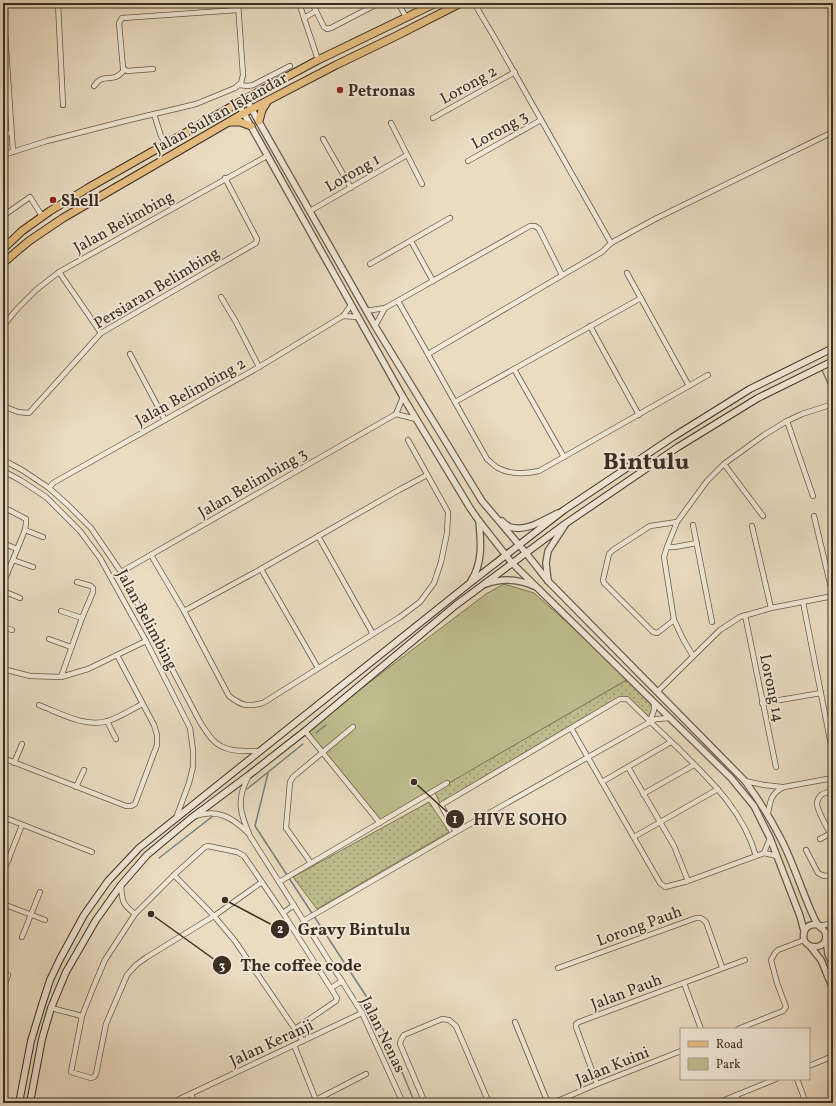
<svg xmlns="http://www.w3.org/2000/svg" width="836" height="1106" font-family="Vollkorn,serif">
  <defs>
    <pattern id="grass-dots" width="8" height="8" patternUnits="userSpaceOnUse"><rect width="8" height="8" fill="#bebe8e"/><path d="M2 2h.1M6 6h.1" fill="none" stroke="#9c9b74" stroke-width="1.8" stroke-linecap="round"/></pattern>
  </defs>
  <rect width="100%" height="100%" fill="#eadcc1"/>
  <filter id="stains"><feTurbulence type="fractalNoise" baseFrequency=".005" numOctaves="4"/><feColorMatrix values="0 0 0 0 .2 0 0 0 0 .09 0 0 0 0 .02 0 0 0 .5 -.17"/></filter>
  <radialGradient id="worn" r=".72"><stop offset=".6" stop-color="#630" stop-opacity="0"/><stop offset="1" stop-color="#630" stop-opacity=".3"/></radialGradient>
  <g fill="url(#grass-dots)" stroke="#7c7658">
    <polygon points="630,678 654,702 650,722 624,699 441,805 434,791"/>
    <polygon points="429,802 449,832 317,909 293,877"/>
  </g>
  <polygon fill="#bebe8e" stroke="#7c7658" points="504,584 534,593 630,678 380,823 305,731 486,594"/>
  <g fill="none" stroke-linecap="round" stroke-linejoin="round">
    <g stroke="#778181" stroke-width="1.5">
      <polyline points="822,370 833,395"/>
      <polyline points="316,733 326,725"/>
      <polyline points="268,773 255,826 370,1002 391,1046 415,1103"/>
      <polyline points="247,789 303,744"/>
      <polyline points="159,858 213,816"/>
    </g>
    <g stroke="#675a4a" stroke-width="6">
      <g id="minor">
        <polyline points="3,3 13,152"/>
        <polyline points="58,3 63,105"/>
        <polyline points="299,3 318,60"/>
        <polyline points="312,3 324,27 327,29 331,28 379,3"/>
        <polyline points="398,3 406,17"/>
        <polyline points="304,18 316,11"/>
        <polyline points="153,69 127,71 123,68 119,23 122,18 238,10"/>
        <polyline points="239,85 248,86 253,85 290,66"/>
        <path d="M94,86c10,-15 19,-1 30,-16"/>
        <polyline points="154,114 161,136 166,144"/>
        <polyline points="433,118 515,72"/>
        <polyline points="391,123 422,184"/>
        <polyline points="3,136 11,132"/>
        <polyline points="323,139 351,188"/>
        <polyline points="3,155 47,141 125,121 196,104 235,88 241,83 243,75 238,3"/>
        <polyline points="468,161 541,120"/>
        <polyline points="310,211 407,155"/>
        <polyline points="3,216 30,197 42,216"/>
        <polyline points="411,241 433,281"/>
        <polyline points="611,243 657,218 833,132"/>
        <polyline points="370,264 450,218"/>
        <polyline points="59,272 101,333"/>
        <polyline points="627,273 689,386"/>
        <polyline points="221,297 236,322 259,367"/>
        <path d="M398,301l89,158c4,3 7,7 11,9 13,7 27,6 41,3l169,-96"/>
        <polyline points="366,311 385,308 530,226 535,226 539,229 562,275"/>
        <polyline points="343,316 358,317"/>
        <polyline points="3,326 17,309 36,290 59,272 267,156"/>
        <polyline points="375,326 385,308"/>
        <polyline points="590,326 639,415"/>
        <polyline points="130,354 165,420"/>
        <polyline points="428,354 602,252 611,243 493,35 474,3"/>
        <polyline points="514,369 564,457"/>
        <polyline points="455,402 641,298"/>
        <polyline points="3,406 18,412 29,413 101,333 256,243 257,239 225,178"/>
        <polyline points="396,414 416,419"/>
        <polyline points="787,421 813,496"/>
        <path d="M3,460l19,10 27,18 19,17 23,23 30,44 79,150c4,6 8,13 13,18 12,13 31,11 47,11"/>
        <polyline points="724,464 763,516"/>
        <polyline points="3,471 20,480 46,497 80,531 100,558 146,641 190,728 193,750 193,767 189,783 176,818"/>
        <polyline points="49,488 53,483 259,367 343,316 351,305"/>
        <polyline points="814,516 833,596"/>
        <polyline points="693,525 712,622"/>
        <polyline points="752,526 771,608"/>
        <polyline points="25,530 43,537"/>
        <polyline points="318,536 373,634"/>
        <polyline points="3,543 17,549"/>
        <polyline points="667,547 675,547 697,543"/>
        <path d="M151,555l33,56 45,85c13,10 18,11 34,7l137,-86 20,-15 14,-19 7,-21 6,-29 1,-21 -40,-72"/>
        <polyline points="13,560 33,567"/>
        <polyline points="261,569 318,668"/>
        <polyline points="121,572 396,414 403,397"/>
        <polyline points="3,584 25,530 26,523 26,519 9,510"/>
        <polyline points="3,591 20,598"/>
        <polyline points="803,602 833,755"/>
        <polyline points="61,611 82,618"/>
        <polyline points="184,611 261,569 399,490 427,475"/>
        <polyline points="745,615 776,767"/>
        <polyline points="674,620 660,631 657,633 653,632 604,583 603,580 609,554 613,550 650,526 677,522"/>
        <polyline points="3,627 12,630"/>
        <polyline points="49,639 71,647"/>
        <polyline points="693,656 683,639 674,620 664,557 667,547 677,522 707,481 724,464 764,435 787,421 802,414 833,404"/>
        <polyline points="3,669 30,676 61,677 88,669 146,641"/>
        <polyline points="61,677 82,618 93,592 93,588 91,586 77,582"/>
        <polyline points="3,678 6,670"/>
        <polyline points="657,692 720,630 740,617 771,608 833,596"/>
        <polyline points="762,703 821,693"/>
        <path d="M39,705c21,8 46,23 69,16 12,-4 23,-11 34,-17"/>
        <polyline points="107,721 116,739"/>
        <polyline points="650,722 654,710 654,702"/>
        <polyline points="571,728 660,883 665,887 688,881 764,853 777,856"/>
        <polyline points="305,731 380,823"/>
        <polyline points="3,758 126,806 131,806 135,804 157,745 157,735 154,725 117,655"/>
        <polyline points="14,763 22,744"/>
        <polyline points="628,767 674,846 688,881"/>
        <path d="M248,777c-12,24 -8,36 2,59l112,177 41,90"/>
        <polyline points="745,781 764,785 782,787"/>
        <polyline points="602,782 671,742"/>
        <polyline points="76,787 84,770"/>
        <polyline points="643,794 694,765"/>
        <path d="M768,814c2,-13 3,-21 16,-27l49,-9"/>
        <path d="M196,816c21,-8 37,2 52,17"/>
        <polyline points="3,817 92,852"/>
        <path d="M456,832l-15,-27 179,-106h7c17,17 35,34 53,51 32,32 63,61 76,106"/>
        <path d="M830,833c-3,-5 -13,-24 -13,-29 0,-3 2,-7 4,-9 3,-2 8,-3 12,-5"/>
        <polyline points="634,837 718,789"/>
        <polyline points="820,839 833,832"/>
        <polyline points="806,850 818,873 824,876 833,875"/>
        <polyline points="764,853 770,838"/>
        <polyline points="3,857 9,859"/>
        <polyline points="311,863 286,828 290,782 293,777 353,727"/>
        <polyline points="3,873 22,825"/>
        <polyline points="174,875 214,916 235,941 303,1041"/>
        <polyline points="262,882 214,916 147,957 136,965 127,975 106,1024 96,1074 94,1077 91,1078 71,1072 82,1016 93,988 105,960 135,914 174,875 205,847 208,846 237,852 244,856 283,913 337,998 336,1001 295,1029"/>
        <polyline points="279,882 447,783"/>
        <path d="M121,885c1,16 1,19 14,29"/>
        <polyline points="3,904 45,920"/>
        <polyline points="283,913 294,905"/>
        <polyline points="303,921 456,832 650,722 656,719 670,718"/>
        <polyline points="820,926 833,923"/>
        <polyline points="826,936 833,927"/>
        <polyline points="22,937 40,892"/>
        <polyline points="558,968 696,918 701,918 706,922 722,967"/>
        <polyline points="684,983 701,1029"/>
        <polyline points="331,988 342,981"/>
        <polyline points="3,990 8,975"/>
        <polyline points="51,1008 82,1016"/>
        <polyline points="515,1022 548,1103"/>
        <polyline points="738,1029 783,1011 786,1007 777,983 771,960 775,953 778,950 804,940"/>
        <polyline points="294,1045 316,1100"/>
        <polyline points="809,1066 833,1056"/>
        <polyline points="797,1079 806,1103"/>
        <polyline points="597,1084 576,1027 576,1024 579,1022 745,960"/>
        <polyline points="191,1094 195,1103"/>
        <polyline points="736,1095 739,1103"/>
        <polyline points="171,1103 362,1013"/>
        <polyline points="310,1103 366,1074"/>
        <polyline points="425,1103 400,1044 401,1040 404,1035 442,1019 449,1020 456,1026 489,1103"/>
        <polyline points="553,1103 597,1084 681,1051"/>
        <polyline points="717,1103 776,1079"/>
      </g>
    </g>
    <g stroke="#675a4a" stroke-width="8">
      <g id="tertiary">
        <path d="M246,99l129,227 107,175 44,52 22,28 197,200c14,19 26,38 37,60 11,22 19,47 29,70 2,4 4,10 7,14 4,4 8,5 8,12 -1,12 -17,13 -22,3 -2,-11 4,-17 15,-15"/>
        <polyline points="238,103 403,397 470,508 479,521 512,563 731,778 754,806 770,838 800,916 804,931"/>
        <path d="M502,521c2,2 5,5 8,6 17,5 33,-7 48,-14"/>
        <path d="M471,581c12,-18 10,-40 8,-60"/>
        <polyline points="548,581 546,563 548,551 565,525"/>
        <path d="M486,584c16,-6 32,-5 48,2"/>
        <polyline points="826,938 828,954 833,966"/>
        <polyline points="810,946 821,960 833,989"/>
      </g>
    </g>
    <g stroke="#3b2e23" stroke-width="8">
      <g id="secondary">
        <polyline points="19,1103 31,1041 41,1008 50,980 60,959 84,915 108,881 139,848 470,583 564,510 673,437 750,389 833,348"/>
        <polyline points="30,1103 42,1039 51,1008 66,972 96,920 121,885 147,855 190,819 249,775 305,731 456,605 565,524 678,447 758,398 833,361"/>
      </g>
    </g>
    <g stroke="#3b2e23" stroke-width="9">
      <g id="primary">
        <polyline points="259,121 262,110 267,102"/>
        <polyline points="230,122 240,122 251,126"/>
        <polyline points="3,249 22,231 50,211 88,188 238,103 318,60 436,3"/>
        <polyline points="3,263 29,241 63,218 244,113 336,65 396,36 461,3"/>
      </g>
    </g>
    <use href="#minor" stroke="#f1e8d7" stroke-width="4.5"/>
    <use href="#tertiary" stroke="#f1e8d7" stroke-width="5.5"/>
    <use href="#secondary" stroke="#f1e8d7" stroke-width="6"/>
    <use href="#primary" stroke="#e5be80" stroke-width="7"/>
  </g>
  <g fill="#8f2418" stroke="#f1e8d7" stroke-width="1.5">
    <circle cx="340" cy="90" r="4"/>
    <circle cx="53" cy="200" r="4"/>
  </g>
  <g text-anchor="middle" stroke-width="3.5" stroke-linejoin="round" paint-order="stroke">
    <g font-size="16" fill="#3b2e23" stroke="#f1e8d7">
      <text transform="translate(468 84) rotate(-29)" y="6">Lorong 2</text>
      <text transform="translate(220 112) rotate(-29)" y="6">Jalan Sultan Iskandar</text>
      <text transform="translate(499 129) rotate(-29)" y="6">Lorong 3</text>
      <text transform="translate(352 172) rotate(-30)" y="6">Lorong 1</text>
      <text transform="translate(123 221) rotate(-29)" y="6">Jalan Belimbing</text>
      <text transform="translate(156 287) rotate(-31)" y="6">Persiaran Belimbing</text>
      <text transform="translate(190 391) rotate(-29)" y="6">Jalan Belimbing 2</text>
      <text transform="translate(252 482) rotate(-30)" y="6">Jalan Belimbing 3</text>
      <text transform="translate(148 619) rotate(62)" y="6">Jalan Belimbing</text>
      <text transform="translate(773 688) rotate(78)" y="6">Lorong 14</text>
      <text transform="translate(639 925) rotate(-20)" y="6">Lorong Pauh</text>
      <text transform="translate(626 991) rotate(-21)" y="6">Jalan Pauh</text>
      <text transform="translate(384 1034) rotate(64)" y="6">Jalan Nenas</text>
      <text transform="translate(271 1042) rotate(-25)" y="6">Jalan Keranji</text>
      <text transform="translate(612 1065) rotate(-22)" y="6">Jalan Kuini</text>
    </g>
    <g font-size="16" font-weight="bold" fill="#3b2e23" stroke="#f1e8d7" text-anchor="start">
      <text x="348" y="96">Petronas</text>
      <text x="61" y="206">Shell</text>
    </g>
    <g font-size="24" font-weight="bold" fill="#3b2e23" stroke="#f1e8d7">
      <text x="646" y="469">Bintulu</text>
    </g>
  </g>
  <path fill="none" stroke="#3b2e23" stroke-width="1.5" d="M414 782L455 819M225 900L280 929M151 914L222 965"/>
  <g fill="#3b2e23" stroke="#f1e8d7" stroke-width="1.5">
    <circle cx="414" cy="782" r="4"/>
    <circle cx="225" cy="900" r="4"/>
    <circle cx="151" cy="914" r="4"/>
    <circle cx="455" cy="819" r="10"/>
    <circle cx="280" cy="929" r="10"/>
    <circle cx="222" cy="965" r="10"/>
  </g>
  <g font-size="12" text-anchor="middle" font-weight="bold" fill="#fff">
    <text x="455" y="823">1</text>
    <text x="280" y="933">2</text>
    <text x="222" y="970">3</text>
  </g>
  <g font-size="17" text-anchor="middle" font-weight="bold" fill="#3b2e23" stroke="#f1e8d7" stroke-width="3.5" stroke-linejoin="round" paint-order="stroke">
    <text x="520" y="825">HIVE SOHO</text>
    <text x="354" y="935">Gravy Bintulu</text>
    <text x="301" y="971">The coffee code</text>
  </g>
  <rect width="836" height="1106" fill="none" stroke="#eadcc1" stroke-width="16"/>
  <rect x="4" y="4" width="828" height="1098" fill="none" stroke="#3b2e23" stroke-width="2"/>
  <rect x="8" y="8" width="820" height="1090" fill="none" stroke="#3b2e23"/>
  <rect x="680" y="1028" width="130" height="52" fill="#f1e8d7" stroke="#a89e8f"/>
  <rect x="688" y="1041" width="20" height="6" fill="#e5be80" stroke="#a89e8f"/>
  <text x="716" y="1048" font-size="12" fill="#3b2e23">Road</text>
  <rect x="688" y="1058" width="20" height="12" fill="#bebe8e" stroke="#a89e8f"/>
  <text x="716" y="1068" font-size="12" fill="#3b2e23">Park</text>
  <rect width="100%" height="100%" filter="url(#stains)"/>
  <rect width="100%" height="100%" fill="url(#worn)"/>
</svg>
